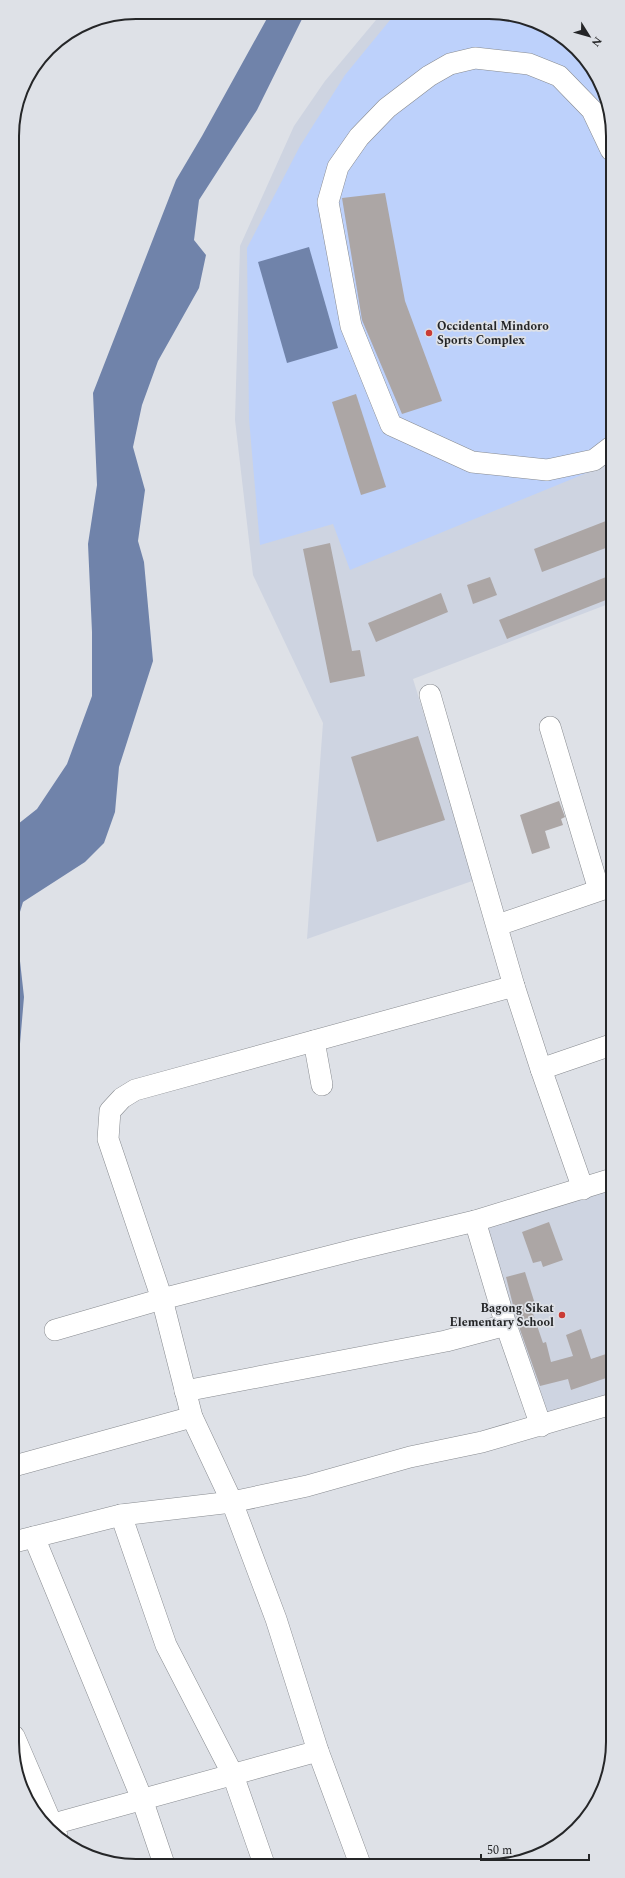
<svg xmlns="http://www.w3.org/2000/svg" width="625" height="1878" font-family="Spectral,serif">
  <rect width="100%" height="100%" fill="#dee1e7"/>
  <g fill="#ced4e1">
    <polygon points="381,14 513,14 551,29 577,49 600,81 611,112 611,603 413,679 475,880 307,939 323,723 253,575 235,420 240,246 294,126 325,81"/>
    <polygon points="612,1189 612,1399 547,1419 485,1232 489,1224"/>
  </g>
  <polygon fill="#bdd1fb" points="395,14 513,14 551,29 577,49 600,81 611,112 611,463 350,570 333,524 260,545 249,419 247,248 300,146 345,75"/>
  <g fill="#7083aa">
    <polygon points="270,13 305,13 257,110 199,200 194,240 206,255 199,288 158,361 142,405 133,447 145,490 138,541 144,562 153,661 119,767 115,812 104,843 85,862 23,902 16,925 24,997 14,1114 13,828 37,809 67,764 92,696 92,632 88,544 97,485 93,393 176,180 202,136"/>
    <polygon points="309,247 338,348 287,363 258,262"/>
  </g>
  <g fill="#aca6a5">
    <polygon points="385,193 405,301 442,401 402,414 362,320 342,198"/>
    <polygon points="356,394 386,487 361,495 332,402"/>
    <polygon points="611,519 611,546 542,572 534,549"/>
    <polygon points="330,543 352,651 360,650 365,676 330,683 303,549"/>
    <polygon points="611,575 611,598 507,639 499,620"/>
    <polygon points="490,577 497,595 473,604 467,585"/>
    <polygon points="441,593 448,612 376,642 368,623"/>
    <polygon points="418,736 445,820 377,842 351,757"/>
    <polygon points="559,801 565,817 561,819 563,825 545,831 550,848 532,854 520,815"/>
    <polygon points="549,1222 563,1260 543,1267 541,1261 533,1263 522,1232"/>
    <polygon points="525,1272 535,1304 530,1305 543,1343 546,1342 551,1362 573,1356 566,1335 581,1329 591,1359 612,1352 612,1376 571,1390 568,1379 540,1386 517,1321 506,1277"/>
  </g>
  <g fill="none" stroke-linecap="round" stroke-linejoin="round">
    <g stroke="#888b90" stroke-width="22">
      <g id="minor">
        <polyline points="611,150 592,110 559,76 529,64 475,58 450,64 429,76 387,108 359,137 338,167 328,202 351,326 391,425 472,462 547,470 594,460 611,447"/>
        <polyline points="430,695 514,986 541,1069 583,1189"/>
        <polyline points="550,727 599,890"/>
        <polyline points="498,925 612,886"/>
        <polyline points="314,1041 322,1085"/>
        <polyline points="541,1069 611,1045"/>
        <polyline points="475,1221 506,1325 541,1426"/>
        <polyline points="55,1330 162,1299 358,1249 475,1221 612,1179"/>
        <polyline points="185,1391 446,1341 506,1325"/>
        <polyline points="14,1466 192,1417"/>
        <polyline points="121,1515 166,1645 233,1775 264,1864"/>
        <polyline points="34,1537 142,1799 164,1864"/>
        <polyline points="14,1542 121,1515 232,1502 307,1486 410,1457 482,1442 612,1404"/>
        <polyline points="14,1736 57,1836"/>
        <polyline points="46,1826 318,1751"/>
        <polyline points="360,1864 318,1751 276,1619 232,1502 192,1417 162,1299 108,1139 110,1111 122,1098 135,1090 514,986"/>
      </g>
    </g>
    <use href="#minor" stroke="#fff" stroke-width="21"/>
  </g>
  <g fill="#ca3c35" stroke="#dee1e7" stroke-width="1.5">
    <circle cx="429" cy="333" r="4"/>
    <circle cx="562" cy="1315" r="4"/>
  </g>
  <g text-anchor="middle" stroke-width="3.5" stroke-linejoin="round" paint-order="stroke">
    <g font-size="12" font-weight="bold" fill="#252628" stroke="#dee1e7" text-anchor="start">
      <text x="437" y="330">Occidental Mindoro<tspan x="437" dy="14">Sports Complex</tspan></text>
      <text x="554" y="1312" text-anchor="end">Bagong Sikat<tspan x="554" dy="14">Elementary School</tspan></text>
    </g>
  </g>
  <path d="M0 0H625V1878H0ZM136 19H489A117 117 0 0 1 606 136V1742A117 117 0 0 1 489 1859H136A117 117 0 0 1 19 1742V136A117 117 0 0 1 136 19Z" fill="#dee1e7" fill-rule="evenodd"/>
  <path fill="none" stroke="#252628" stroke-width="2" d="M136 19H489A117 117 0 0 1 606 136V1742A117 117 0 0 1 489 1859H136A117 117 0 0 1 19 1742V136A117 117 0 0 1 136 19Z"/>
  <g transform="translate(589 36) rotate(127)" stroke="#dee1e7" stroke-width="3" paint-order="stroke">
  <path d="M0-3L7 15L0 10L-7 15Z" fill="#252628"/>
  <text y="-6" font-size="11" font-weight="bold" text-anchor="middle" fill="#252628">N</text>
  </g>
  <path d="M481 1854v6h108v-6" fill="none" stroke="#252628" stroke-width="2"/>
  <text x="487" y="1854" font-size="12" fill="#252628" stroke="#dee1e7" stroke-width="3" paint-order="stroke">50 m</text>
</svg>
